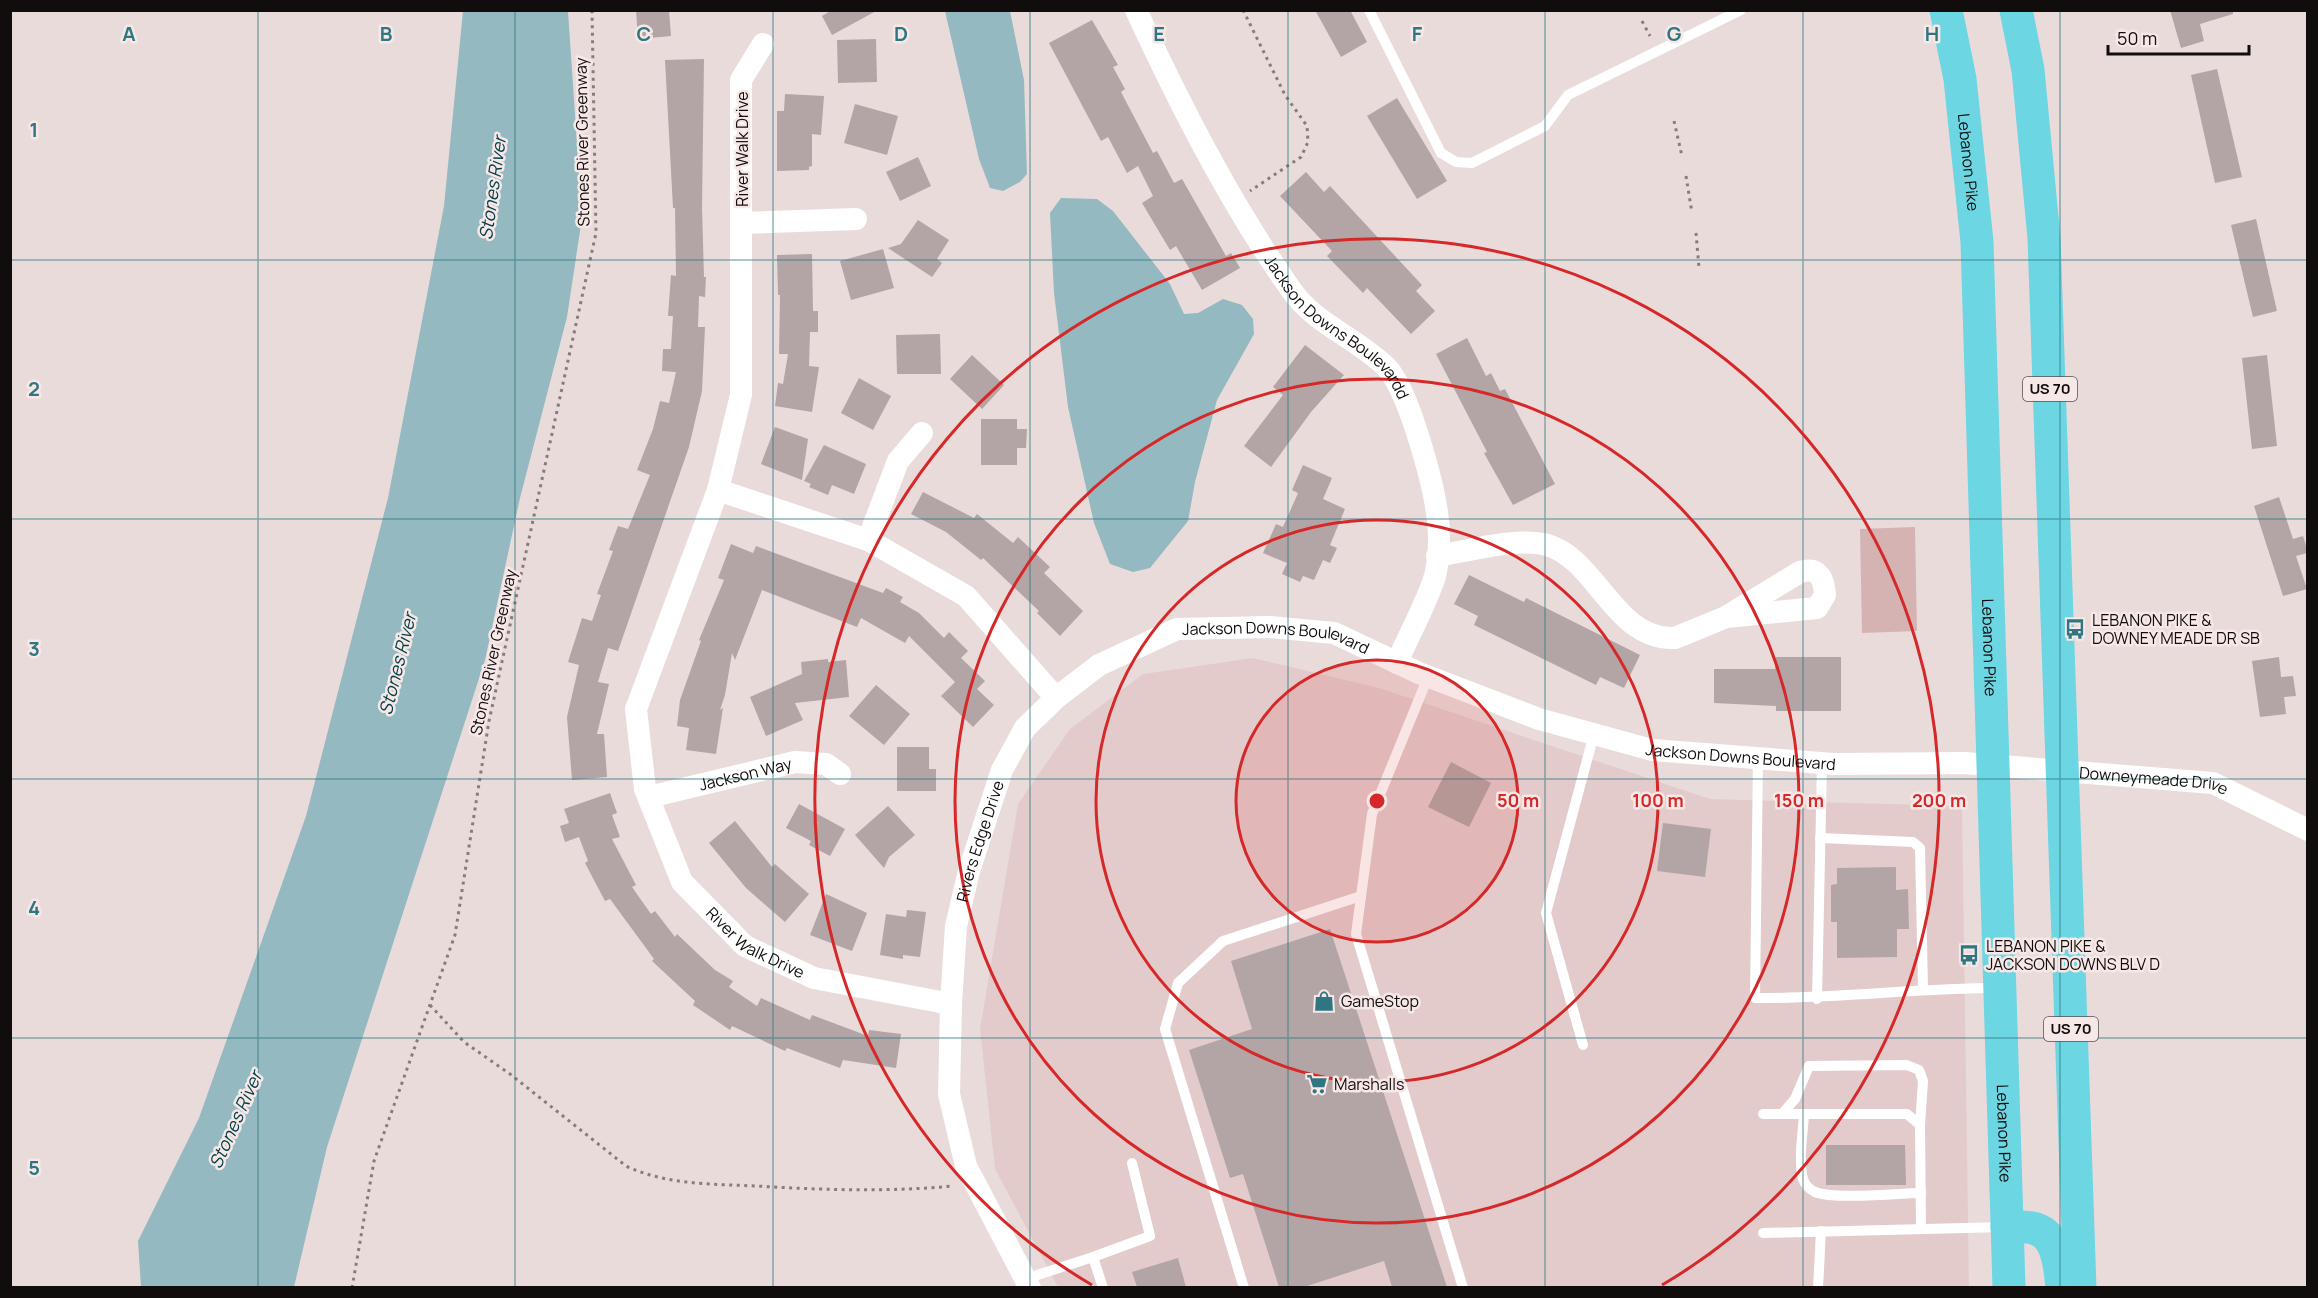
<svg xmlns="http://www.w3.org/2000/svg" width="2318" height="1298" font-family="Manrope,sans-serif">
  <rect width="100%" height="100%" fill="#eadbdb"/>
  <polygon fill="#e3cbcb" points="1253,658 1379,688 1710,799 1962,806 1969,1287 1058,1287 995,1169 980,1029 1018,804 1070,729 1143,674"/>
  <polygon fill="#d5b3b3" points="1915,527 1917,631 1862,633 1860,529"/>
  <g fill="#94b9c0">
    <polygon points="463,11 568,11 582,218 567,317 520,498 485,660 327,1147 294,1287 141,1287 138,1241 199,1118 306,816 388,498 444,206"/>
    <polygon points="945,11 1010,11 1024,80 1027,174 1020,182 1003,191 990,188 979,159"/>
    <polygon points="1061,198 1097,199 1113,211 1170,284 1184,314 1198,313 1223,299 1242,305 1253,319 1254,334 1217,400 1195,482 1188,521 1150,568 1133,572 1110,564 1094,523 1068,407 1054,293 1050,213"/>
  </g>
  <g fill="#b3a5a5">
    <polygon points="636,10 669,10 671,36 638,39"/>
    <polygon points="832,10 878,10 832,35 822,16"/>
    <polygon points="1315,10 1350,10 1367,42 1341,57"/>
    <polygon points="2170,10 2233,10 2233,14 2200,24 2204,41 2181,48"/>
    <polygon points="1092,20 1118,65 1113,67 1125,89 1121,92 1153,153 1157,151 1174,183 1182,179 1226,256 1231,253 1240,268 1202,290 1176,246 1170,250 1142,203 1153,196 1138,166 1127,173 1108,137 1101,141 1049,43"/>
    <polygon points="876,39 877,82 838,83 837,40"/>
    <polygon points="704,59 702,208 704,277 706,277 705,297 699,296 698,327 705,327 702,391 689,447 618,651 608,648 598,682 609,684 597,734 604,734 607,777 572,780 567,717 579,665 568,662 582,618 592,621 601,595 597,594 613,551 609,550 618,526 628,529 650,475 637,470 653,429 660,401 669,403 676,372 662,371 663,349 671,349 673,316 668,316 671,275 676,276 675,208 673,208 665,60"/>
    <polygon points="2217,69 2242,177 2215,183 2191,75"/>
    <polygon points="785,94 824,96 821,135 812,134 812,166 809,167 809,170 777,171 777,111 784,111"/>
    <polygon points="1397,98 1447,181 1417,199 1367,116"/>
    <polygon points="855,104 898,116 887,155 844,143"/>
    <polygon points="918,157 931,186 900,201 886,172"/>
    <polygon points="1306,172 1324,192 1330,186 1422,285 1416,291 1435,311 1411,334 1367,288 1363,293 1327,256 1332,251 1280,196"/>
    <polygon points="2256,219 2277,311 2253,317 2231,225"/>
    <polygon points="918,220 949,240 937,259 942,263 932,277 888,248 901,244"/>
    <polygon points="883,249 894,288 851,300 840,261"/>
    <polygon points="812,254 813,311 818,311 818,332 810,332 809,366 819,367 812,412 775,406 778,383 783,384 788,354 779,354 780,295 778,295 777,255"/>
    <polygon points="940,334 941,374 897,374 896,335"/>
    <polygon points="1467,338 1486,376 1491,373 1500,391 1505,389 1555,484 1513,505 1484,453 1487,452 1436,354"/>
    <polygon points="1305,345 1344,375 1311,412 1271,467 1244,446 1283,395 1273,387"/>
    <polygon points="972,355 1004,385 982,409 950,379"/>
    <polygon points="2267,355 2277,446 2252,449 2242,358"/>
    <polygon points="859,378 891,396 873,430 841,413"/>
    <polygon points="981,419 1017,419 1017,429 1027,429 1026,448 1017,448 1017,465 981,465"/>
    <polygon points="775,427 808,439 802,480 761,464"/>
    <polygon points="824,445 866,464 854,494 832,485 828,495 809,487 811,484 804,481"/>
    <polygon points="1303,465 1332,478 1323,499 1345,509 1330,545 1337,548 1330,563 1323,560 1314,580 1303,576 1300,582 1282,574 1287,563 1263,553 1276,524 1283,527 1298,493 1292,490"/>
    <polygon points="923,492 974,518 977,514 1013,543 1018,537 1050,567 1044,573 1083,611 1060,636 1037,613 1039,611 983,558 981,560 946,532 911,514"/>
    <polygon points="2279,497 2293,539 2303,536 2307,549 2307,553 2296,556 2307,589 2283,596 2254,506"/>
    <polygon points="731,544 753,553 756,546 883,593 886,588 903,597 900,602 919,613 944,638 949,632 968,651 961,658 985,681 977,689 994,705 973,727 941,696 955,682 909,636 905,643 861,618 857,627 762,590 735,660 732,653 725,695 720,710 723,708 716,754 686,750 689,728 677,726 680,700 701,641 699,640 724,580 718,578"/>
    <polygon points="1469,575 1524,602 1526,598 1640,655 1624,688 1600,677 1596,685 1474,625 1478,616 1454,604"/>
    <polygon points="1776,657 1841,657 1841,711 1776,711 1776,706 1714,703 1714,669 1775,669"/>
    <polygon points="2279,657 2281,677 2293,676 2296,696 2284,697 2286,714 2260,717 2252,661"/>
    <polygon points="828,659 828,662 846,660 849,697 795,703 803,720 766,736 750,697 802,674 801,662"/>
    <polygon points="876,685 910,714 884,745 849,716"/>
    <polygon points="897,747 929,747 929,769 936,769 936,791 897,791"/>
    <polygon points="1451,762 1491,783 1469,827 1428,807"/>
    <polygon points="610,793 617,813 612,815 620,837 612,839 636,885 632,887 651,914 655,911 675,937 677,934 715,970 733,981 729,987 757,1006 761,998 810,1020 812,1015 868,1036 869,1030 901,1034 896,1068 843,1060 840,1068 787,1048 785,1051 732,1026 730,1030 693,1005 695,1001 652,961 654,959 610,899 605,901 585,863 588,861 579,837 565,842 560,826 569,823 564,809"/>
    <polygon points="799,804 845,829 830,856 809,845 811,841 786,828"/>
    <polygon points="888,806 915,835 889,857 884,868 855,835"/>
    <polygon points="735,821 772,867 775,864 809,894 785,922 746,888 709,843"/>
    <polygon points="1663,823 1711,829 1705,877 1657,871"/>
    <polygon points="1896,867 1896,890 1908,889 1909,929 1897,929 1897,957 1837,958 1837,922 1831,922 1831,885 1837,884 1837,868"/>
    <polygon points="826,894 867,913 852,951 810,935"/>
    <polygon points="907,910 926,912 920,957 903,955 903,959 880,955 886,914 906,917"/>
    <polygon points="1330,929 1447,1287 1392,1287 1384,1261 1304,1287 1279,1287 1243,1174 1230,1178 1189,1050 1252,1029 1231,961"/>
    <polygon points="1826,1145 1905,1145 1906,1185 1826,1185"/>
    <polygon points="1178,1258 1186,1287 1137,1287 1132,1272"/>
  </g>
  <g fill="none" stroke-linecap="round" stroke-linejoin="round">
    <g stroke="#877c7c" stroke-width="3" stroke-dasharray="3 4.5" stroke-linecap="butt">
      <polyline points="1243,10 1285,95 1307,126 1308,142 1301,157 1250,191"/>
      <polyline points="1642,21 1650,36"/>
      <polyline points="1674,121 1682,156"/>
      <polyline points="1686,176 1692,213"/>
      <polyline points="1696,233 1699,268"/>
      <path d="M430,1005l34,37 46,32 116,92c40,19 86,18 130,20 66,4 131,6 197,0"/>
      <polyline points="352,1288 374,1161 455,935 489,721 596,233 592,10"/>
    </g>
    <g stroke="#fff" stroke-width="10">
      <polyline points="1369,10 1441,153 1456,162 1472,163 1545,126 1568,95 1741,10"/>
      <polyline points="1428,677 1372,814 1356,934 1463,1288"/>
      <path d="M1758,758l-3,240c81,1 161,-10 242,-10"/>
      <polyline points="1820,838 1913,842 1920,848 1923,989"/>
      <polyline points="1817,999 1822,763"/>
      <polyline points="1583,1045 1546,913 1594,734"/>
      <polyline points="1763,1114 1907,1114 1920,1125 1921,1229"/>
      <polyline points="1782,1114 1795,1099 1809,1066 1907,1065 1919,1070 1923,1081 1920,1125"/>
      <path d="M1804,1114c-1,20 -6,45 -1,65 2,6 6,10 12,13 20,8 82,1 106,1"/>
      <polyline points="1763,1233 2004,1227"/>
      <polyline points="1093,1257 1150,1236 1132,1163"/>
      <polyline points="1025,1279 1093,1257 1103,1288"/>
      <polyline points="1244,1288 1165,1029 1178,983 1223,941 1361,896"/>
      <polyline points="1818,1288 1821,1231"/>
    </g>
    <g stroke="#fff" stroke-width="22">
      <path id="s1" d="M1136,10c45,97 95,195 156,281 24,34 67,48 95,77 22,23 48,120 51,153 2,16 1,39 -3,55 -9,29 -26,58 -38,87"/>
      <path id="s2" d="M763,44l-22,36v315l-23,95 -82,219 9,80 37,93 63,64 69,32 137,26"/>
      <polyline points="742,223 856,219"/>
      <polyline points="718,490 868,540 966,596 1056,698"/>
      <polyline points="868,540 898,461 922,433"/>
      <path d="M1437,556c31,-5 80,-19 110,-11 50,14 68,96 128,93l51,-21 91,-9 8,-13c-1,-16 -6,-29 -25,-23l-74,45"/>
      <path id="s3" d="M649,797l146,-35 31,2 14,10"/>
      <path id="s4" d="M1030,1288l-64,-122 -17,-72 2,-90 5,-78 13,-55 33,-101 23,-42 31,-30 43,-33 78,-36 93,-2 64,6 85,40 120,46 113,31 182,14 130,-1 249,20 95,47"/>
    </g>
    <g stroke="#6dd6e3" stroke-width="33">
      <path id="s5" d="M1946,10l14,69 17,163 32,1046"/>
      <polyline points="2016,10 2028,70 2044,238 2080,1288"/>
      <path d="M2007,1227c9,0 21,-1 29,2 22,7 24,39 26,59"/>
    </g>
  </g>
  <path fill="none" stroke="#307682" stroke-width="1.5" stroke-opacity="0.55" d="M258,10v1278M515,10v1278M773,10v1278M1030,10v1278M1288,10v1278M1545,10v1278M1803,10v1278M2060,10v1278M10,260h2298M10,519h2298M10,779h2298M10,1038h2298"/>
  <circle cx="1377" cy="801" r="141" fill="#d62828" fill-opacity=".12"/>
  <g fill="none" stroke="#d62828" stroke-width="3">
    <circle cx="1377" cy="801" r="141"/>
    <circle cx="1377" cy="801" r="281"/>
    <circle cx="1377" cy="801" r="422"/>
    <path d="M1092 1285A562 562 0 1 1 1662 1285"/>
  </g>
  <defs>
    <g id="bus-bare" transform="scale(1.62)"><path d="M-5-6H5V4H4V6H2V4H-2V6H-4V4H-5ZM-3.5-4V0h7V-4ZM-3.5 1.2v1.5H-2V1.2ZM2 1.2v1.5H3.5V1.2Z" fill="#307682" stroke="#f7e8e8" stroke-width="2.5" paint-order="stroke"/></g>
    <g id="shop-bare" transform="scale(1.62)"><path d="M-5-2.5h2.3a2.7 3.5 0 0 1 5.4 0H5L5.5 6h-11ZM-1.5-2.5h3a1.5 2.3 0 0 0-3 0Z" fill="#307682" stroke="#f7e8e8" stroke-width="2.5" paint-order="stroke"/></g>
    <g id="supermarket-bare" transform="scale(1.62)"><path d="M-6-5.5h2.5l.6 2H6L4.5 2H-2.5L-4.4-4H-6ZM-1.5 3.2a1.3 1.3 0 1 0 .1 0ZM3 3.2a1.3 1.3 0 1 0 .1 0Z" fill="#307682" stroke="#f7e8e8" stroke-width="2.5" paint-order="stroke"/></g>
  </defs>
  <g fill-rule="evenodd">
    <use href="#bus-bare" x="2075" y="629"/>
    <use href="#bus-bare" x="1969" y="955"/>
    <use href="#shop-bare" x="1324" y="1001"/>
    <use href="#supermarket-bare" x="1317" y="1084"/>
  </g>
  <g text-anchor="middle" stroke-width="5" stroke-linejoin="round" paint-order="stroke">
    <g fill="#f7e8e8" stroke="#574f4f" stroke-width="1.5">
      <rect x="2023" y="377" width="54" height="24" rx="4.5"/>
      <rect x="2044" y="1017" width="54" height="24" rx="4.5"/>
    </g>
    <g font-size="15" font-weight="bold" fill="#120d0d">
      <text x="2050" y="394">US 70</text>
      <text x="2071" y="1034">US 70</text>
    </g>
    <g font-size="16" fill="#120d0d" stroke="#f7e8e8">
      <text transform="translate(582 142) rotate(-91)" y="6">Stones River Greenway</text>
      <text transform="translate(742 149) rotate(-90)" y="6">River Walk Drive</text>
      <text dy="6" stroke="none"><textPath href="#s5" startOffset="154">Lebanon Pike</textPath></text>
      <text dy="6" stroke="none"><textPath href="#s1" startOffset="380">Jackson Downs Boulevardd</textPath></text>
      <text dy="6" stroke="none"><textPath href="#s4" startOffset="874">Jackson Downs Boulevard</textPath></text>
      <text dy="6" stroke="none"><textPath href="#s5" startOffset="640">Lebanon Pike</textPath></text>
      <text transform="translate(493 652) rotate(-78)" y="6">Stones River Greenway</text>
      <text dy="6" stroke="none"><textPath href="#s4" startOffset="1360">Jackson Downs Boulevard</textPath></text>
      <text dy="6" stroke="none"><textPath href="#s3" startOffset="99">Jackson Way</textPath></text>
      <text dy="6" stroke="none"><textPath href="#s4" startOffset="1774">Downeymeade Drive</textPath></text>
      <text dy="6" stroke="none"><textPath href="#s4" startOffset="468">Rivers Edge Drive</textPath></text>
      <text dy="6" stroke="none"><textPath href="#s2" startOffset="966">River Walk Drive</textPath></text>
      <text dy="6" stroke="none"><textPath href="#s5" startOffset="1126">Lebanon Pike</textPath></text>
    </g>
    <g font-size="16" fill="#120d0d" stroke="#f7e8e8" text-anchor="start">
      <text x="2092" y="626">LEBANON PIKE &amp;<tspan x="2092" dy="18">DOWNEY MEADE DR SB</tspan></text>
      <text x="1986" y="952">LEBANON PIKE &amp;<tspan x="1986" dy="18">JACKSON DOWNS BLV D</tspan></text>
      <text x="1341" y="1007">GameStop</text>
      <text x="1334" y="1090">Marshalls</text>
    </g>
    <g font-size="18" font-style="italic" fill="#064049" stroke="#f7e8e8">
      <text transform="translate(493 188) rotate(-82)" y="6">Stones River</text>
      <text transform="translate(398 664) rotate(-76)" y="6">Stones River</text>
      <text transform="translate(236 1120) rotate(-66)" y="6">Stones River</text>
    </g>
  </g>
  <g font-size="20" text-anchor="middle" font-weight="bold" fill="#307682" stroke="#f7e8e8" stroke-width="5" stroke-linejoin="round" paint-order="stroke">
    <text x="129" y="41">A</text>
    <text x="386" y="41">B</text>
    <text x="644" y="41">C</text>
    <text x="901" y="41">D</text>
    <text x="1159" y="41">E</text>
    <text x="1417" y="41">F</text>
    <text x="1674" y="41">G</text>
    <text x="1932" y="41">H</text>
    <text x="34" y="137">1</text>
    <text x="34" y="396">2</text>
    <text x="34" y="656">3</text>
    <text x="34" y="915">4</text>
    <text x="34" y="1175">5</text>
  </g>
  <circle cx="1377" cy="801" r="9" fill="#d62828" stroke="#f7e8e8" stroke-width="3"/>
  <g font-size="18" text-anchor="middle" font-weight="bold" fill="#d62828" stroke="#f7e8e8" stroke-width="5" stroke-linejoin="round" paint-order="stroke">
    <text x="1518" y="807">50 m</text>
    <text x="1658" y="807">100 m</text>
    <text x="1799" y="807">150 m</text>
    <text x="1939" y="807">200 m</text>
  </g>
  <rect width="2318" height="1298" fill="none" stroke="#120d0d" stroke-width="24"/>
  <path d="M2108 45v9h141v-9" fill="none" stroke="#120d0d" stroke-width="3"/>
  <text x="2117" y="45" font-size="18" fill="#120d0d" stroke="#f7e8e8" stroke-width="4.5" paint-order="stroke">50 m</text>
</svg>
